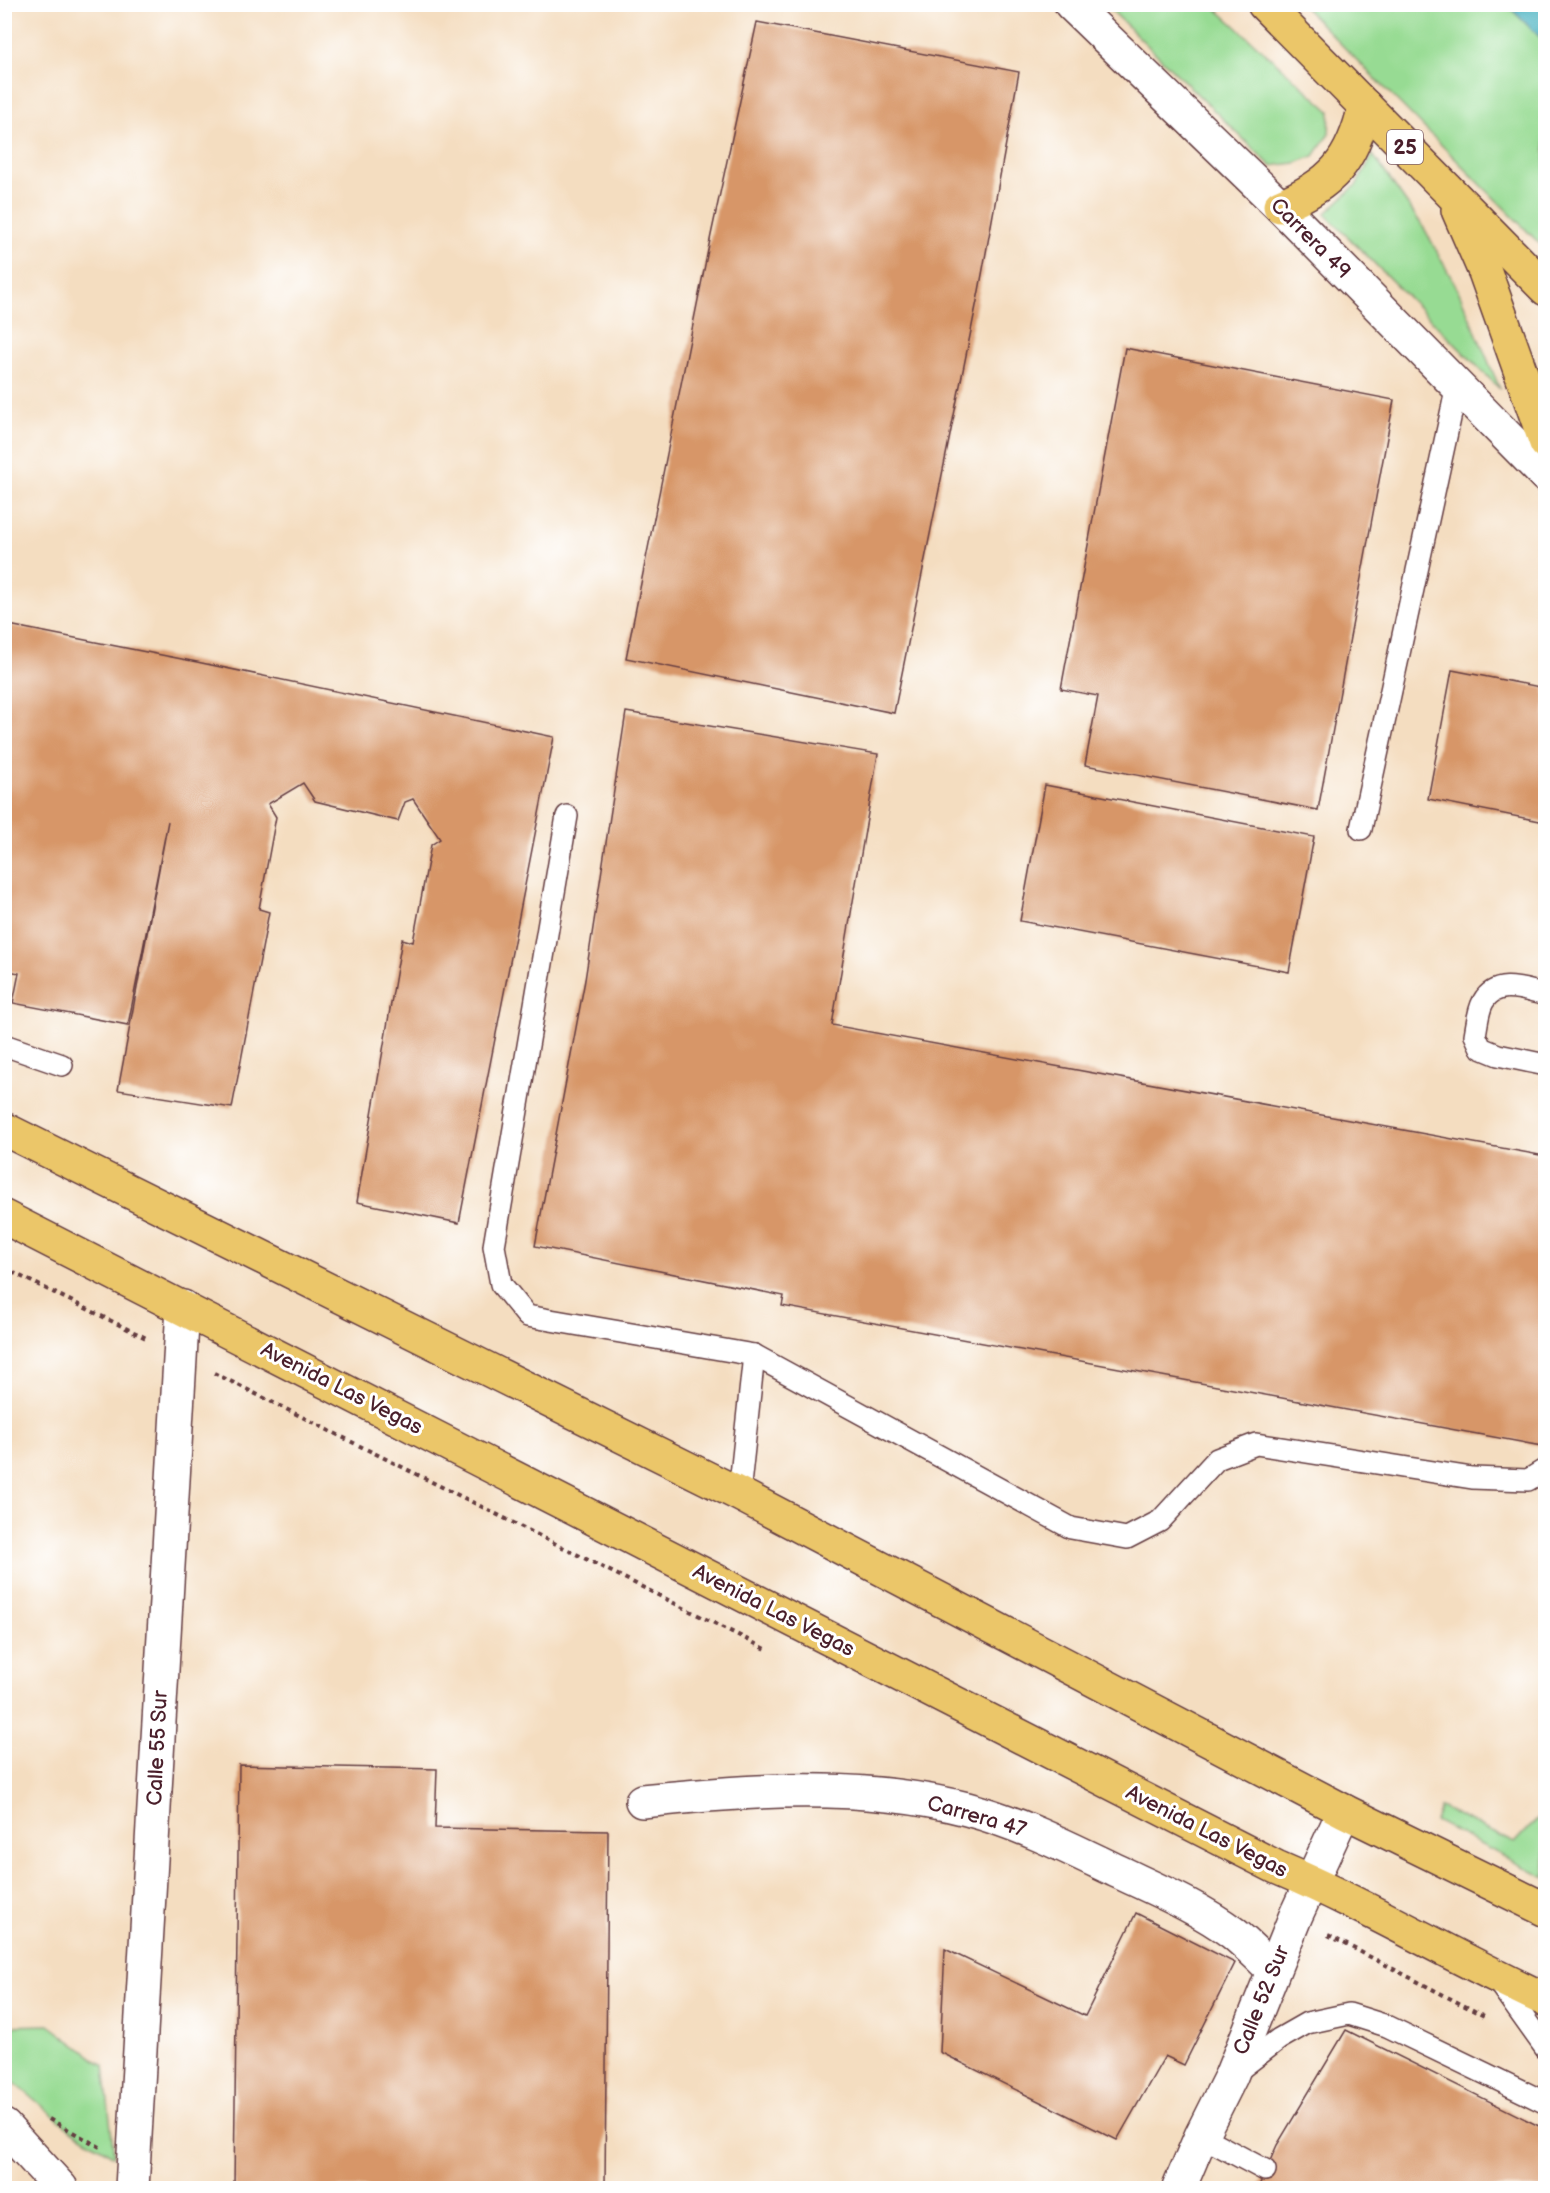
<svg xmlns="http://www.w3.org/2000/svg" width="1550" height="2193" font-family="'Balsamiq Sans',sans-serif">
  <rect width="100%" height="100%" fill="#fff"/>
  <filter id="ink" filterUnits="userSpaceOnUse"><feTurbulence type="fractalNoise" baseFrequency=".0167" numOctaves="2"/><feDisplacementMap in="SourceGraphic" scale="12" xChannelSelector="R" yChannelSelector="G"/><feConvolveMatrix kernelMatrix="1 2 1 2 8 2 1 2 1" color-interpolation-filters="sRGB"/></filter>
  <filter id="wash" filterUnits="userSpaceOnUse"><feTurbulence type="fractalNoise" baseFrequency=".008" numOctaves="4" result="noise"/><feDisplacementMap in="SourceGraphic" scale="24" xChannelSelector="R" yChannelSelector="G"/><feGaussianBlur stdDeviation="1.35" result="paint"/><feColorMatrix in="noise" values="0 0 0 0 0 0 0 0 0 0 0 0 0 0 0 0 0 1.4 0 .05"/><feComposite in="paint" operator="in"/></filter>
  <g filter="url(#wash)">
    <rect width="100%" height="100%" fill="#f4ddc0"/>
    <g fill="#97db93" stroke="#707d5f" stroke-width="1.5">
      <polygon points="1106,5 1212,5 1330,111 1329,134 1314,156 1295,163 1271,166"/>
      <polygon points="1302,5 1507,5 1545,42 1545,249"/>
      <polygon points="1373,155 1424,228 1458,290 1500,389 1325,214 1357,184"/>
      <polygon points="1440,1807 1515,1843 1545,1811 1545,1878 1435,1821"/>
      <polygon points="49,2025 104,2066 114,2156 70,2129 5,2075 5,2026"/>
    </g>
    <polygon fill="#41aebe" stroke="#466674" stroke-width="1.5" points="1507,5 1545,5 1545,42"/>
    <g id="blocks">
      <g fill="#d79667">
        <polygon points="757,22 1019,72 979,291 894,713 626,658 711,235"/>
        <polygon points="1125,348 1394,400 1318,810 1085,765 1098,696 1061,689"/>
        <polygon points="4,624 197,662 554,737 459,1223 357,1202 402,939 413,942 431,845 440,839 413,799 405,802 398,821 315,801 303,783 268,804 276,817 259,909 269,912 232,1108 118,1090 168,821 128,1025 13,1003 19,973 4,970"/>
        <polygon points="1452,670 1545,688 1545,822 1428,799"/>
        <polygon points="626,712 878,754 832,1025 1545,1156 1545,1424 1542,1446 782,1306 784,1296 535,1246 585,980"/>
        <polygon points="1045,785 1314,837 1289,972 1020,921"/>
        <polygon points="239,1765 437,1769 435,1828 608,1831 605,2188 234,2188"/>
        <polygon points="1136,1913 1235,1963 1184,2065 1165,2056 1117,2140 940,2052 945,1949 1085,2016"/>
        <polygon points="1346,2030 1545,2129 1545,2188 1258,2188 1277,2145"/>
      </g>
    </g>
  </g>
  <g filter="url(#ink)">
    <use href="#blocks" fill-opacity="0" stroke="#643c41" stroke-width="1.5"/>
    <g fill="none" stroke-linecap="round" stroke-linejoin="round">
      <g stroke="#643c41" stroke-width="24">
        <g id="lane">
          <polyline points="567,816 494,1246 501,1284 527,1316 754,1355 1071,1528 1127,1538 1160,1521 1217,1459 1256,1444 1472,1478 1528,1480 1546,1469"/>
          <polyline points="1361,829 1457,386"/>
          <path d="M1546,995c-21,-5 -50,-17 -63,7 -5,9 -6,23 -8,33l6,13 17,7 48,10"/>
          <polyline points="4,1045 62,1065"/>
          <polyline points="739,1494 754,1355"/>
          <polyline points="1496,1979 1546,2049"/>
          <polyline points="1236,2072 1279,2039 1307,2023 1349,2014 1387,2026 1546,2103"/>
          <polyline points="1201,2136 1265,2170"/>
        </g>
      </g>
      <g stroke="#643c41" stroke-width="36">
        <g id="street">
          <polyline points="1071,4 1280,206 1546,476"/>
          <path d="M642,1801c107,-11 220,-19 325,8 53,14 102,39 150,62 40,19 81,36 116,62 14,11 27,25 40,37"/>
          <polyline points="4,2126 61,2188"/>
          <polyline points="132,2188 183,1307"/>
          <polyline points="1179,2188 1201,2136 1231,2076 1296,1915 1344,1811"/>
        </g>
      </g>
      <g stroke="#643c41" stroke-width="36">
        <g id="primary">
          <polyline points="4,1129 739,1494 1344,1811 1546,1910"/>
          <path d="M4,1217l1272,650c92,39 179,91 270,133"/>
        </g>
      </g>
      <g stroke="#643c41" stroke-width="36">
        <g id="highway">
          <polyline points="1264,4 1546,289"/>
          <path d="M1280,206c52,-22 72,-44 85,-100"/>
          <polyline points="1458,210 1485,272 1546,443"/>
        </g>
      </g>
      <g stroke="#643c41" stroke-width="4" stroke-dasharray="4.5 4.5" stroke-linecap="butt">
        <polyline points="4,1268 146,1338"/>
        <polyline points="214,1373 768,1650"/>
        <polyline points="1328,1935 1486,2017"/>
        <polyline points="49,2119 100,2147"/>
      </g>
      <use href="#lane" stroke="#fff" stroke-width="21"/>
      <use href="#street" stroke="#fff" stroke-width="33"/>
      <use href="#primary" stroke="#ebc669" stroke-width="33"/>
      <use href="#highway" stroke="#ebc669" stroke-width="33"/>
    </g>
  </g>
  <g text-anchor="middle" stroke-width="6" stroke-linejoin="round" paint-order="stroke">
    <rect fill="#fff" stroke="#80626b" stroke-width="1.5" x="1387" y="130" width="36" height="34" rx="4.5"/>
    <g font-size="20" font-weight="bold" fill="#4a1f2b">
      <text x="1405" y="154">25</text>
    </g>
    <g font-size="21" fill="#4a1f2b" stroke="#fff">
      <text transform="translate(1311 238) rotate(45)" y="7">Carrera 49</text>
      <text transform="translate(342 1388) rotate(27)" y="7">Avenida Las Vegas</text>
      <text transform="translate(774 1610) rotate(27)" y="7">Avenida Las Vegas</text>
      <text transform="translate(157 1748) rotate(-87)" y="7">Calle 55 Sur</text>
      <text transform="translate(977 1816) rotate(16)" y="7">Carrera 47</text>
      <text transform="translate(1207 1831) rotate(27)" y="7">Avenida Las Vegas</text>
      <text transform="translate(1261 2000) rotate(-68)" y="7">Calle 52 Sur</text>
    </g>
  </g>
  <rect width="1550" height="2193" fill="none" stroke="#fff" stroke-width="24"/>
</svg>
